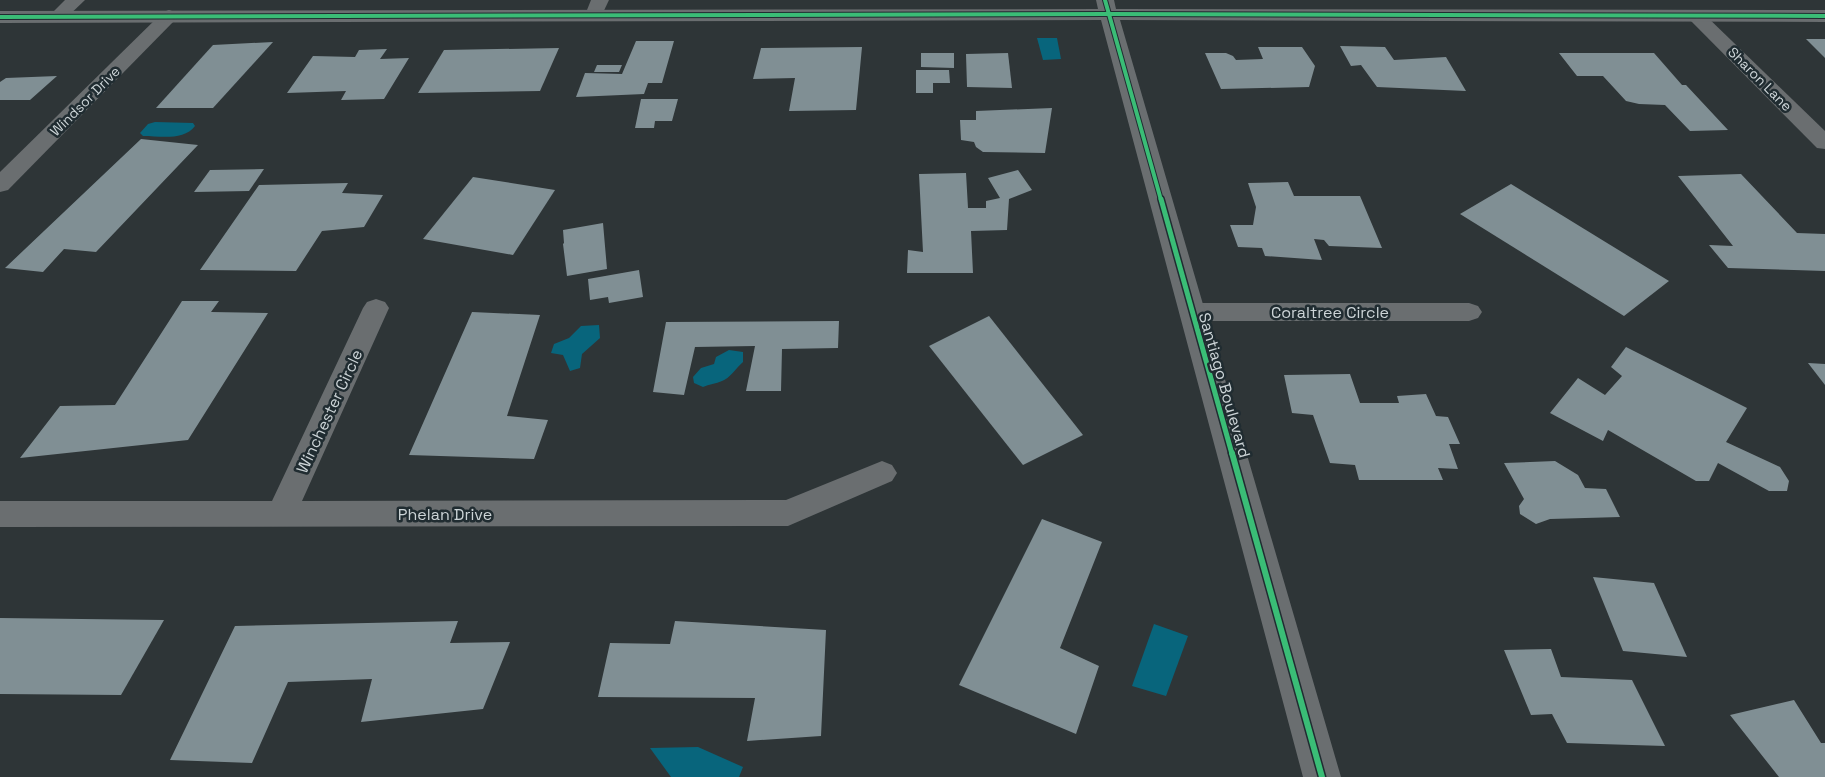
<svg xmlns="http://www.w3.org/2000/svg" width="1825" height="777" font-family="'Space Grotesk',sans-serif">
  <rect width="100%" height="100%" fill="#2e3537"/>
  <g fill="#08657c">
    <polygon points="1037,38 1057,38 1061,59 1043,60"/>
    <path d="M155,122l38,1 2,3c-11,15 -35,10 -52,10l-3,-3 8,-9z"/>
    <polygon points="599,325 600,338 582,354 580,368 570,371 563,355 551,353 554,344 569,338 581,326"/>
    <path d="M729,350l14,2v10c-6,5 -14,17 -21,19 -6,3 -13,3 -19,6l-9,-4 -1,-6 8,-9 13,-4 2,-7z"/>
    <polygon points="1154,624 1188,636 1166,696 1132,686"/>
    <polygon points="698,747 743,767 739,777 671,777 650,748"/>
  </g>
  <g fill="#808f94">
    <polygon points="1806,39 1825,39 1825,58"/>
    <polygon points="636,41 674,41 662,83 648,83 644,94 576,97 585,73 622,74"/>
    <polygon points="273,42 213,108 156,108 213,45"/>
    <polygon points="1340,46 1385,47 1394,60 1446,57 1466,91 1377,87 1361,65 1351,66"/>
    <polygon points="862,47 856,110 789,111 795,78 753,79 761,48"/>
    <polygon points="1258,47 1302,47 1315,66 1309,87 1221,89 1205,53 1226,53 1233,56 1236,60 1263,59"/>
    <polygon points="559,48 540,91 418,93 444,50"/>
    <polygon points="387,49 380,59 409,58 384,99 341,100 346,91 287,93 313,56 355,57 359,50"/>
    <polygon points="921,53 954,53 954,68 921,67"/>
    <polygon points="1008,53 1012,88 967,87 966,54"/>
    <polygon points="1559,53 1654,53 1682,85 1686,85 1728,130 1690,131 1665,105 1639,104 1626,101 1603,76 1577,76"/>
    <polygon points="597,65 622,65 619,72 594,72"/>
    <polygon points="916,70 949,70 950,83 933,83 933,93 916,93"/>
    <polygon points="57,76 30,100 0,100 0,82 6,78"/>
    <polygon points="641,99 678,99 672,121 655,121 654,128 635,128"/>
    <polygon points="1052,108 1045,153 983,152 976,147 974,142 961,140 960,120 976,120 976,111"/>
    <polygon points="141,139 198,145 96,252 64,249 43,272 5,268"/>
    <polygon points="264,169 249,191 194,192 210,170"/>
    <polygon points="1018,170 1032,190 1009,199 1007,230 971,231 973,273 907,273 908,250 923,252 919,174 966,173 968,208 986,208 986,201 1000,198 988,178"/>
    <polygon points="1741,174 1797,233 1825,234 1825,271 1728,268 1709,245 1733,246 1678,176"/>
    <polygon points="473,177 555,190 513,255 423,239"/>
    <polygon points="1288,182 1294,196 1360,196 1382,248 1329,246 1324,240 1314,239 1322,260 1265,256 1262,248 1238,247 1230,225 1253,225 1256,207 1248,183"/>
    <polygon points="348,183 342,193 383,195 364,227 322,231 296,271 200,270 259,185"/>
    <polygon points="1511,184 1669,281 1624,316 1460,214"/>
    <polygon points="603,223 607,269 567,276 563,244 564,243 563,230"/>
    <polygon points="639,270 643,297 609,303 608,297 590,300 588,279"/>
    <polygon points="182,301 219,301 211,312 268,313 188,440 20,458 60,406 115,405"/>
    <polygon points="472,312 540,315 507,416 548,420 534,459 409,455"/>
    <polygon points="989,316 1083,435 1023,465 929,346"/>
    <polygon points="839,321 838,348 782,349 781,391 746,391 755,346 695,347 684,395 653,392 666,322"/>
    <polygon points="1626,347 1747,408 1726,442 1780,467 1789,481 1787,491 1769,491 1718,463 1709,481 1696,481 1608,430 1603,441 1550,413 1578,378 1605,395 1622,376 1611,367"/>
    <polygon points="1808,363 1825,364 1825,385"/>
    <polygon points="1350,374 1360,403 1399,403 1397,396 1426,394 1436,416 1448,417 1460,444 1449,444 1458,469 1438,468 1443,480 1359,480 1355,465 1330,463 1313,415 1292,413 1284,375"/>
    <polygon points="1555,461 1578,475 1585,488 1606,489 1620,517 1550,519 1536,524 1520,514 1519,506 1524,499 1504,463"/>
    <polygon points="1042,519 1102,542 1060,648 1099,666 1076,734 959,685"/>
    <polygon points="1593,577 1654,583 1687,657 1623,651"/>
    <polygon points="0,618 164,620 121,695 0,694"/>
    <polygon points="458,621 450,643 510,642 483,709 361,722 372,679 288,682 252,763 170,760 235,626"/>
    <polygon points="675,621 826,630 821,736 747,741 755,698 598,697 610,643 670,644"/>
    <polygon points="1551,649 1561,677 1632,680 1665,746 1567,743 1552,714 1531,715 1504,650"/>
    <polygon points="1794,700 1821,743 1825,743 1825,777 1779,777 1730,715"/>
  </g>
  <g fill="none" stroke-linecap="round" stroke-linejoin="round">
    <g fill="#6a6e70" fill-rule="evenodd">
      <polygon points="65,0 85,0 64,20 52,20 49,16"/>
      <polygon points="591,0 609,0 600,19 588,19 585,15"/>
      <polygon points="169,10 175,12 178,16 175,20 8,190 0,192 0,172 163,12"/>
      <polygon points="1695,10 1701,11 1825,131 1825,149 1817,148 1689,19 1686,15 1689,11"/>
      <polygon points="376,299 385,302 389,308 302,501 786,500 882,461 892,465 897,473 892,481 788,526 0,527 0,501 272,501 363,308 367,302"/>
      <polygon points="1192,303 1469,303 1478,306 1482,312 1478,318 1469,321 1192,321 1183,318 1179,312 1183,306"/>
    </g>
    <polygon fill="#6a6e70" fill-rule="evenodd" points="1096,0 1114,0 1116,9 1825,10 1825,22 1120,20 1341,777 1303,777 1101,20 0,23 0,11 1098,9"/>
    <g stroke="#202c31" stroke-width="6">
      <g id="cycleway-far2">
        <polyline points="1105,0 1161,200"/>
        <polyline points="0,17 1108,14 1825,16"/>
      </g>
    </g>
    <g stroke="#202c31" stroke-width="8">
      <polyline id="cycleway-far1" points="1161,199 1232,454"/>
    </g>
    <g stroke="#202c31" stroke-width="9">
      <polyline id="cycleway" points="1232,453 1322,777"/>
    </g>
    <use href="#cycleway-far2" stroke="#3abd76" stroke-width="4"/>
    <use href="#cycleway-far1" stroke="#3abd76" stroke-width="5"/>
    <use href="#cycleway" stroke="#3abd76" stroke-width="6"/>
  </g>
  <g text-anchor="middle" stroke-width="5" stroke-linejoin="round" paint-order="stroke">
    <g font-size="14" fill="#ccd4d7" stroke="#202c31">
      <text transform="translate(1760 79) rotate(45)" y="5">Sharon Lane</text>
      <text transform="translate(85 101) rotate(-45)" y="5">Windsor Drive</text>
    </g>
    <g font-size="16" fill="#ccd4d7" stroke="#202c31">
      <text x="1330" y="318">Coraltree Circle</text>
      <text transform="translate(1225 385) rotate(74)" y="6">Santiago Boulevard</text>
      <text transform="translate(329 411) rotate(-65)" y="6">Winchester Circle</text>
      <text x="445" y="520">Phelan Drive</text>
    </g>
  </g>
</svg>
